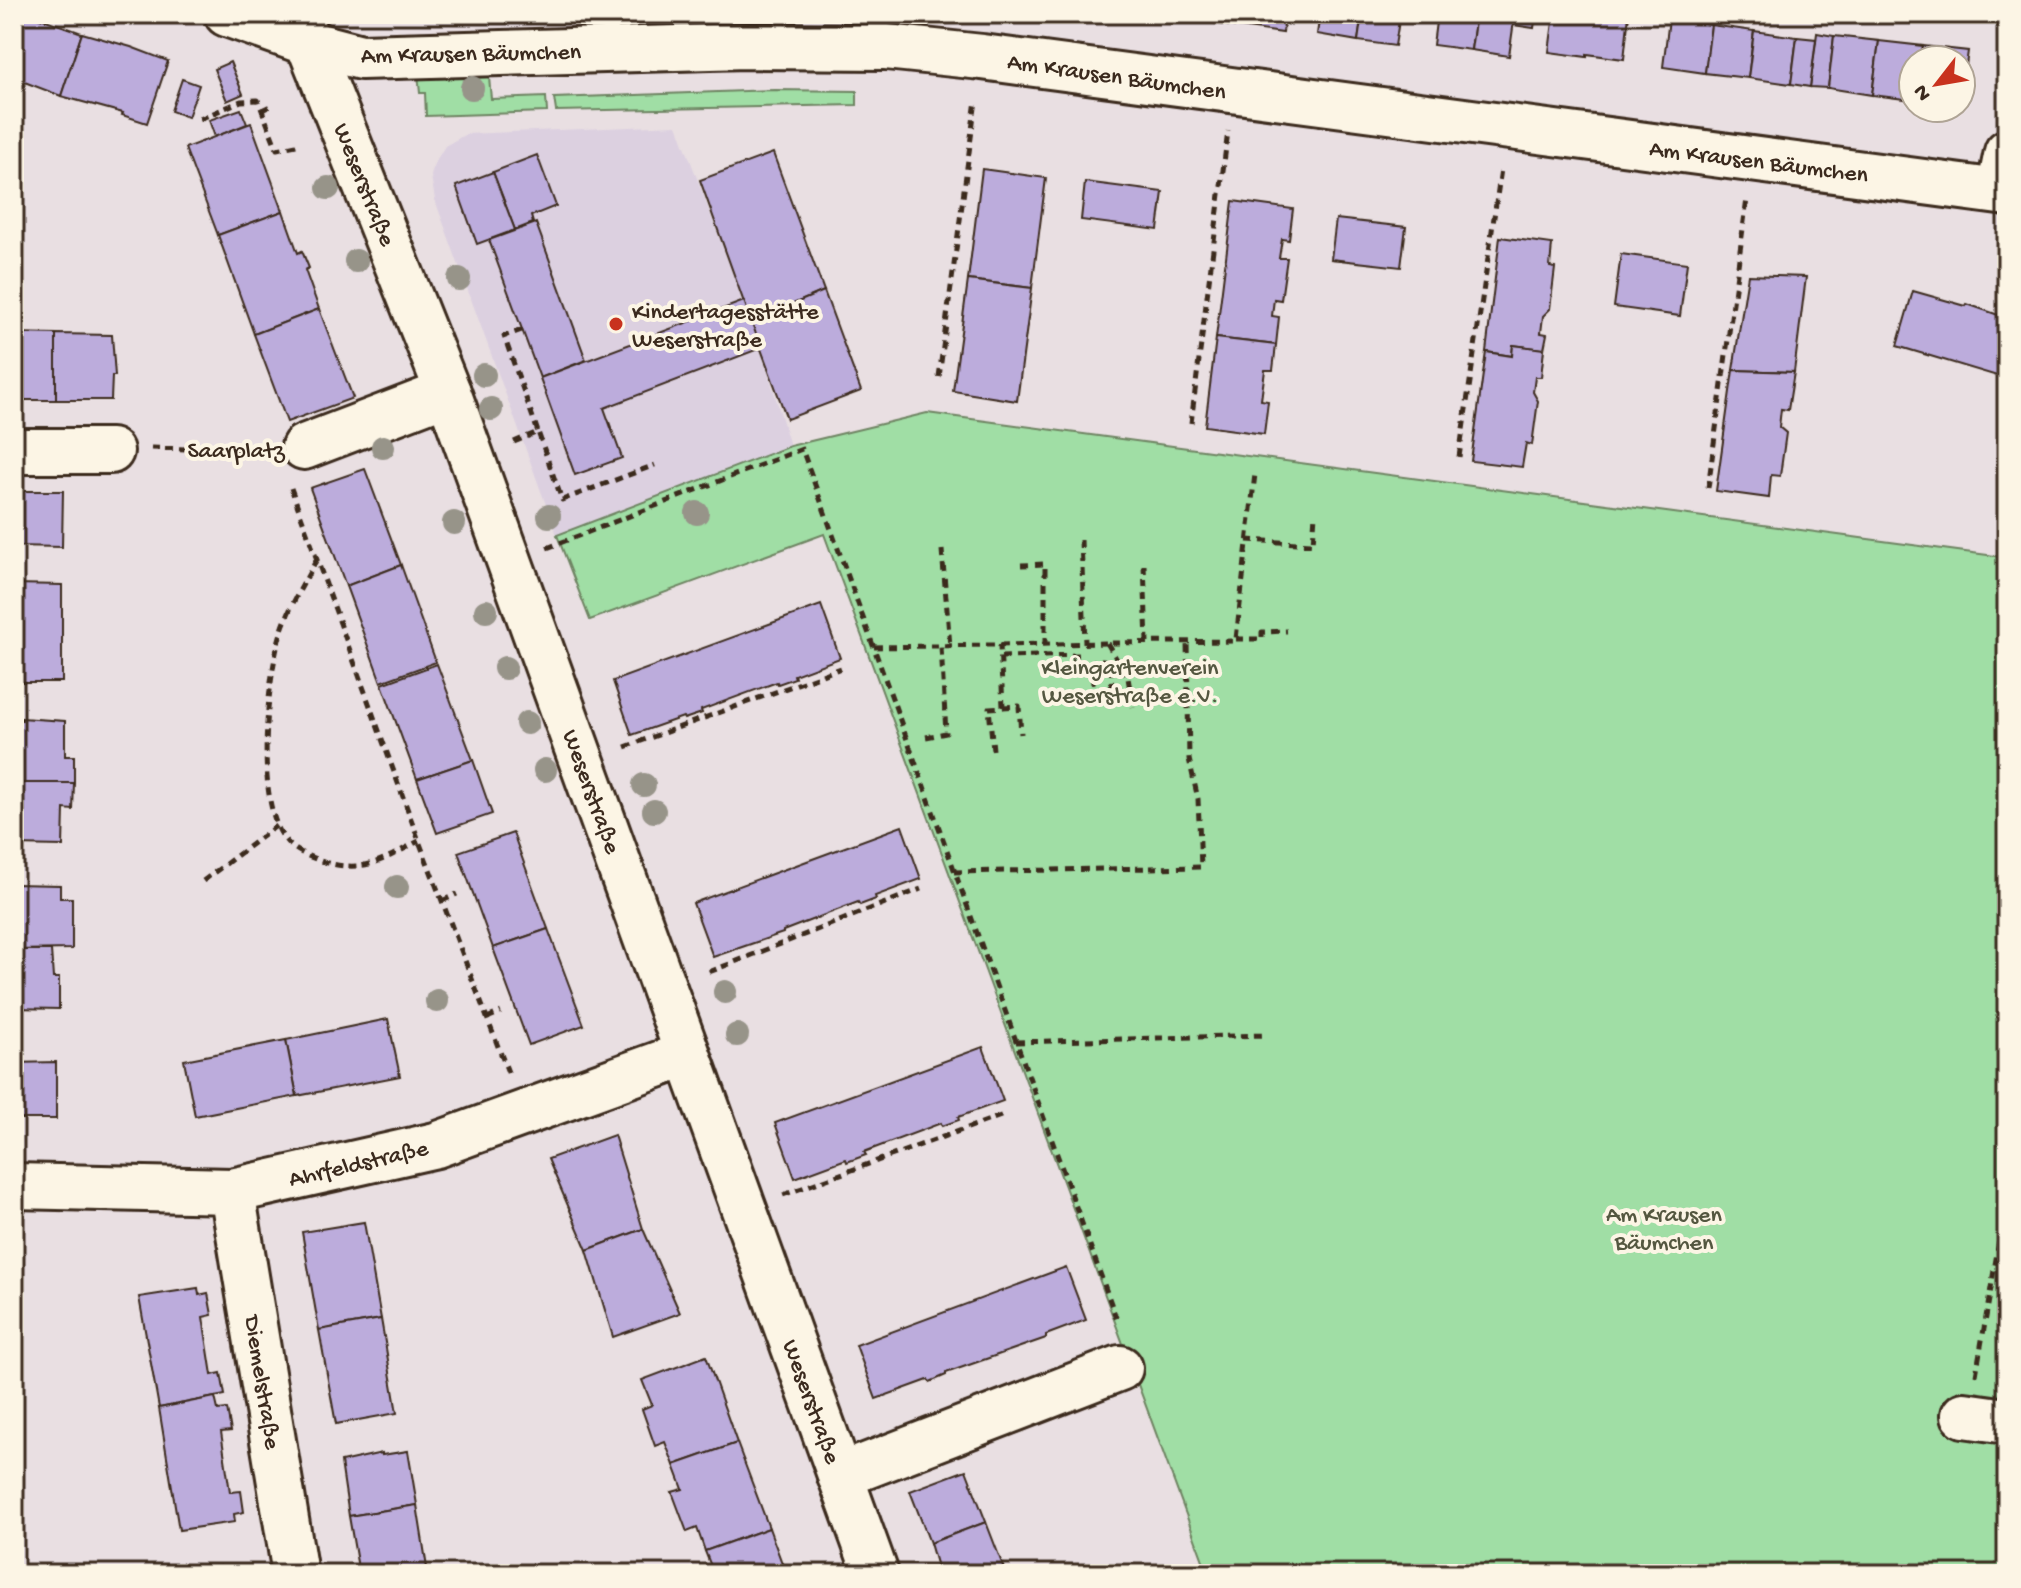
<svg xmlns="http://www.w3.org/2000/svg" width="2021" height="1588" font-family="'Gochi Hand',sans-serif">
  <rect width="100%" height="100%" fill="#e9dfe2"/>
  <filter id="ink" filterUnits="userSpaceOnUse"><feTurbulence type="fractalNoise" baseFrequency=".0125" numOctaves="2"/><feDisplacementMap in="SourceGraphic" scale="16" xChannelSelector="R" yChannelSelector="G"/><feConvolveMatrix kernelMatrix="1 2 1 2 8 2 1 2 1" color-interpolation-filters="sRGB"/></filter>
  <g filter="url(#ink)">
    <polygon fill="#dcd0e0" points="677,125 761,348 790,446 557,535 435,200 431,176 434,164 445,146 466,134"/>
    <g fill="#a0dea5" stroke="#6e8462" stroke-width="2">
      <polygon points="485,73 489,77 491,99 546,97 547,112 426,116 425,93 420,93 418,74"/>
      <polygon points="774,90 857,91 857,105 556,111 554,98"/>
      <polygon points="927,413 1995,556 2007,560 2007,1574 1208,1574 824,534 590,620 557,535 790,446"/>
    </g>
    <g fill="#bcacdc" stroke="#3b2a1e" stroke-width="2">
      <polygon points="14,14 32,15 82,33 61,96 14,78"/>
      <polygon points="1200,14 1241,14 1239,27 1199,21"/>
      <polygon points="1241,14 1285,14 1283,33 1239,27"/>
      <polygon points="1320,14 1362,14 1358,41 1317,34"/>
      <polygon points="1362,14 1400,14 1395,46 1358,41"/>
      <polygon points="1437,14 1476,14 1471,50 1433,45"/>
      <polygon points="1476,14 1515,14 1509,56 1471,50"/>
      <polygon points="1515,14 1536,14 1534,28 1513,25"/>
      <polygon points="1554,14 1629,14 1624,59 1587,54 1587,57 1549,52"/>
      <polygon points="1669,19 1711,25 1705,73 1663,67"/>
      <polygon points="1711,25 1754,31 1748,78 1705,73"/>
      <polygon points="1754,31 1797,37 1791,84 1748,78"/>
      <polygon points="82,33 131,47 168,61 147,123 122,115 123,113 61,96"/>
      <polygon points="1817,33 1834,36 1828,88 1810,87"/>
      <polygon points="1834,36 1879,41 1872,95 1828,88"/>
      <polygon points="1797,37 1816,39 1810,87 1791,84"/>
      <polygon points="1879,41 1923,46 1921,60 1913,60 1913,100 1872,95"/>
      <polygon points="1923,46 1968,51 1961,102 1961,60 1921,60"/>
      <polygon points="230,62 243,94 227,101 214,69"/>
      <polygon points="182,79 199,85 188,117 171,111"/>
      <polygon points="241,109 247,124 215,137 209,120"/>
      <polygon points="251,123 283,211 218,235 185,148"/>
      <polygon points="773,153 824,291 751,322 700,180"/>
      <polygon points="537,155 556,206 531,216 533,223 515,230 493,172"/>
      <polygon points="982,169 1046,178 1032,288 968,280"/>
      <polygon points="493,172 515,230 477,244 456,186"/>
      <polygon points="1085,182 1163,192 1158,230 1081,220"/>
      <polygon points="1233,201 1293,209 1289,240 1282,239 1279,258 1287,258 1281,300 1274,299 1272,316 1279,317 1276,345 1216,338"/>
      <polygon points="283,211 298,253 302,251 309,268 305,270 319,309 254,334 218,235"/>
      <polygon points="1336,219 1406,227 1401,267 1331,259"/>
      <polygon points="536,223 586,360 540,378 489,240"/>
      <polygon points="1500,237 1552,244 1550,267 1555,268 1550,309 1543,316 1541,333 1547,334 1544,349 1513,345 1512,356 1486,352"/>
      <polygon points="1621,254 1687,263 1680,316 1614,307"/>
      <polygon points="1748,275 1806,277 1794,372 1733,370"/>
      <polygon points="968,280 1032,288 1017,401 953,391"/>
      <polygon points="824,291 861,391 787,419 751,322"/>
      <polygon points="1913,291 1966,306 1967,304 2007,318 2007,379 1897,346"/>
      <polygon points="744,301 761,348 604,408 622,458 575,475 540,378"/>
      <polygon points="319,309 353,398 287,422 254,334"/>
      <polygon points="14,333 56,334 56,400 14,400"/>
      <polygon points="56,334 112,335 115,376 112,376 111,400 56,400"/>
      <polygon points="1216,338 1276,345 1273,370 1265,370 1261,400 1268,401 1264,434 1205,426"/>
      <polygon points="1513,345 1544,349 1541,377 1535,377 1533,392 1538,401 1532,445 1526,443 1522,467 1471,461 1486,352 1512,356"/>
      <polygon points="1733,370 1794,372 1788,410 1781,409 1779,427 1786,433 1780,476 1771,475 1769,498 1716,491"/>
      <polygon points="365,469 401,565 346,586 310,488"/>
      <polygon points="14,491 63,491 62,547 14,546"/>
      <polygon points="401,565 436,662 381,682 346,586"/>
      <polygon points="14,584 62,585 62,682 14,682"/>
      <polygon points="821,605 840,658 794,675 795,678 778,684 777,682 701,710 702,713 684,719 683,717 632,735 613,681"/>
      <polygon points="437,664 473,760 417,779 382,684"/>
      <polygon points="21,718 65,721 65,756 74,756 74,783 14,783 14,720 22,720"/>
      <polygon points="473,760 492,814 437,833 417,779"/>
      <polygon points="14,783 74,783 73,810 64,809 63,846 14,845"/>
      <polygon points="902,826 921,879 875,896 876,899 860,905 858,902 783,931 783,933 713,957 693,903"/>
      <polygon points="513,833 548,929 493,948 458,852"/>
      <polygon points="14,884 60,885 60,898 72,898 72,949 14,950"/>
      <polygon points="548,929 584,1025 529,1045 493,948"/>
      <polygon points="14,950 51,950 53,978 59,978 59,1009 14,1008"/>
      <polygon points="388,1019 400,1076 297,1096 286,1040"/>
      <polygon points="286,1040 297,1096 195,1116 184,1060"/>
      <polygon points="983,1047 1003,1101 958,1117 959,1120 942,1126 941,1123 864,1152 866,1155 847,1162 846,1159 795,1178 775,1123"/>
      <polygon points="56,1062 56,1119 14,1119 14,1063"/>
      <polygon points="614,1135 643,1229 587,1250 548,1159"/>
      <polygon points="364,1222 381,1319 319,1330 302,1232"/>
      <polygon points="643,1229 680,1313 613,1337 587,1250"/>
      <polygon points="1066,1267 1086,1320 1046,1335 1046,1338 946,1373 946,1375 930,1382 928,1380 876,1399 856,1345"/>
      <polygon points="198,1288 199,1295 208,1293 212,1315 203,1317 212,1375 221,1373 225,1395 159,1408 139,1297"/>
      <polygon points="381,1319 397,1413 336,1424 319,1330"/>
      <polygon points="706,1356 737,1443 674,1465 665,1442 655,1446 642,1409 652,1405 642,1380"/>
      <polygon points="215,1397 218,1410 227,1409 231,1431 221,1432 230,1492 241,1491 244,1512 234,1514 235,1522 179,1530 159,1408"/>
      <polygon points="737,1443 769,1528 705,1551 697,1528 687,1532 672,1492 683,1489 674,1465"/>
      <polygon points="408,1451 417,1505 349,1516 341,1462 382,1453 382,1455"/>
      <polygon points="966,1470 986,1522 930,1543 910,1491"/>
      <polygon points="417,1505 428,1574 359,1574 349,1516"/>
      <polygon points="986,1522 1006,1574 939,1574 930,1543"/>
      <polygon points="769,1528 786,1574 714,1574 705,1551"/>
      <polygon points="220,1566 221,1574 200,1574 199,1569"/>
    </g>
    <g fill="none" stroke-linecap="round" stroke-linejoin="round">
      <g stroke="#3b2a1e" stroke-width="50">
        <g id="minor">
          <polyline points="227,14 311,44 361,57 746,46 886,47 982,57 2007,193"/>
          <polyline points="301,24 448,392 876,1574"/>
          <polyline points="1999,191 2007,152"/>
          <polyline points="304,447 448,392"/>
          <polyline points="14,451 111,451"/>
          <polyline points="14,1186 232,1191 436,1145 687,1054"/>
          <polyline points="232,1191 295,1574"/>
          <polyline points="1964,1415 2007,1421"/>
          <polyline points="840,1476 1120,1368"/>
        </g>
      </g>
      <g stroke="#3b2a1e" stroke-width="5" stroke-dasharray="8 6" stroke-linecap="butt">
        <polyline points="262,110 272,105"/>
        <polyline points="200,119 241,101 258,100 277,149 301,144"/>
        <polyline points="522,330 504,336 538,432"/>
        <polyline points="939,377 976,100"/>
        <polyline points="1191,423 1228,131"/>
        <polyline points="514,442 538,432 562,500 655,465"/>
        <polyline points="151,448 261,451"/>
        <polyline points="1459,457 1501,169"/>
        <polyline points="291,488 419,841 509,1075"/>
        <polyline points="1708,488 1747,199"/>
        <polyline points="1081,540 1085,643"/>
        <polyline points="1247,540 1313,544 1315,514"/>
        <polyline points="547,548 802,449 1118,1323"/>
        <polyline points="942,550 950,646"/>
        <path d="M317,559c-16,29 -33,56 -40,89 -10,44 -23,162 12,196 8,8 21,13 32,17 15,5 33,7 48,3 17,-4 34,-15 50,-23"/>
        <polyline points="1021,565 1045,564 1045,644"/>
        <polyline points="1144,565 1147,642"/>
        <polyline points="1236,639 1262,639 1262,632 1287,631"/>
        <polyline points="1107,643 1128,678 1133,707"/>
        <polyline points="874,647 1232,641 1236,639 1255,474"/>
        <polyline points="1001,657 1081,655 1081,667 1092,667 1094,700"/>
        <polyline points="1092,667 1093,662 1097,659 1108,661 1111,666 1112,698"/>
        <polyline points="1003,707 1019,706 1021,734"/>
        <polyline points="926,737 946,733 941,646"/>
        <polyline points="625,747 841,668"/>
        <polyline points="993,750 989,708 1003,707 1000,645"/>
        <polyline points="954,872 1201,867 1198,799 1189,759 1187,641"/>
        <polyline points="203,881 276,826"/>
        <polyline points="442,901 457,894"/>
        <polyline points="709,972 921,889"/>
        <polyline points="487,1018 501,1012"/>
        <polyline points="1016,1042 1267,1035"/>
        <polyline points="783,1195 1006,1114"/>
        <polyline points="1976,1375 2007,1195"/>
      </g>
      <use href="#minor" stroke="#fcf5e5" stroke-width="44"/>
    </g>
    <g fill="#979489">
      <circle cx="472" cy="88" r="12"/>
      <circle cx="328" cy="188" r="12"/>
      <circle cx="356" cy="261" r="12"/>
      <circle cx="459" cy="279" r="12"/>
      <circle cx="484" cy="375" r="12"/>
      <circle cx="491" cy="409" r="12"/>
      <circle cx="383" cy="447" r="12"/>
      <circle cx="697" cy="513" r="12"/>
      <circle cx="549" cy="516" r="12"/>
      <circle cx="454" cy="523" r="12"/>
      <circle cx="486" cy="611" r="12"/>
      <circle cx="505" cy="668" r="12"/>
      <circle cx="527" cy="723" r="12"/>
      <circle cx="545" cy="770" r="12"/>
      <circle cx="644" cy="785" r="12"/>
      <circle cx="654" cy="811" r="12"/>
      <circle cx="397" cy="887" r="12"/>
      <circle cx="725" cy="992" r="12"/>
      <circle cx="437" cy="1001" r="12"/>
      <circle cx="737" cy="1035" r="12"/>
    </g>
  </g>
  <circle fill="#c8321e" stroke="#fcf5e5" stroke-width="3" cx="616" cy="324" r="8"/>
  <g text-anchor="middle" stroke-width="8" stroke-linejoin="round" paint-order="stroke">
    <g font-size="24" fill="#3b2a1e" stroke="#fcf5e5">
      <text transform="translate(471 52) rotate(-1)" y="8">Am Krausen Bäumchen</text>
      <text transform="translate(1117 75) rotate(8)" y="8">Am Krausen Bäumchen</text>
      <text transform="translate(1759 160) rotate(7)" y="8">Am Krausen Bäumchen</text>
      <text transform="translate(366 184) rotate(68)" y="8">Weserstraße</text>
      <text x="236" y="457">Saarplatz</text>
      <text transform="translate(593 791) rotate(70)" y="8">Weserstraße</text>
      <text transform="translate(358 1162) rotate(-13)" y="8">Ahrfeldstraße</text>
      <text transform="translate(264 1382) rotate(81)" y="8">Diemelstraße</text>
      <text transform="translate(813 1401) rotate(70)" y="8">Weserstraße</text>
    </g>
    <g font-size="24" fill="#3b2a1e" stroke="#fcf5e5" text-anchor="start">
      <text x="632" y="318">Kindertagesstätte<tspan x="632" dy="28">Weserstraße</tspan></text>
    </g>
    <g font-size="24" fill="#545740" stroke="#fcf5e5">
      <text x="1130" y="674">Kleingartenverein<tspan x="1130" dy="28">Weserstraße e.V.</tspan></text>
      <text x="1664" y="1221">Am Krausen<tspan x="1664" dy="28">Bäumchen</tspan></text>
    </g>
  </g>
  <rect width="2021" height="1588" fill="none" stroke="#fcf5e5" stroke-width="48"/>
  <rect x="24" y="24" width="1973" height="1540" fill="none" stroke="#3b2a1e" stroke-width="3" filter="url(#ink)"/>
  <g transform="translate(1937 84) rotate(239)"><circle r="38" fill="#fcf5e5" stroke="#afa495" stroke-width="2"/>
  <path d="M0-6L14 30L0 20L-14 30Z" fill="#c8321e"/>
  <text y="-12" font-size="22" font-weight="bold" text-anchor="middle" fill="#3b2a1e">N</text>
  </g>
</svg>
